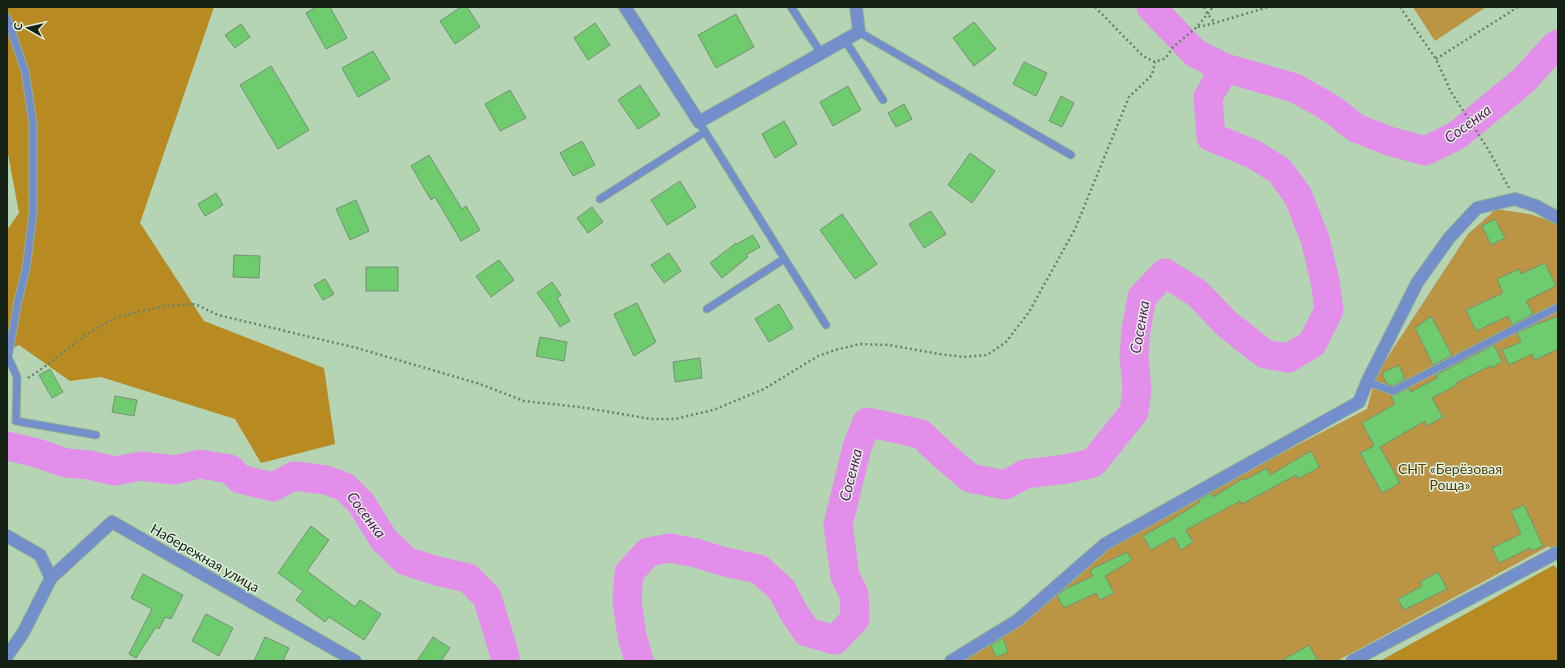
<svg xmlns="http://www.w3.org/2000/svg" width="1565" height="668" font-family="Lato,sans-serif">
  <rect width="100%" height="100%" fill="#b5d4b4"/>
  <g fill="#bb9543">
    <polygon points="1413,7 1486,7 1435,41"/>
    <polygon points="1496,209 1529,214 1558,223 1558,557 1549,546 1337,661 955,661 1109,547 1243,473 1367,409 1376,375 1468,234"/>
  </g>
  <g fill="#b78b22">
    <polygon points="7,7 214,7 140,223 204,321 324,368 335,444 261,463 235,419 101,377 70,381 19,345 7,351 7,230 19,213 7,149"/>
    <polygon points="1554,565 1558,570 1558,661 1380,661"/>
  </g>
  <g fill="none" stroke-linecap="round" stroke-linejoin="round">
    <g stroke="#e38eeb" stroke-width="29">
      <polyline points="1151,7 1195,53 1225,68"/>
      <polyline points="7,446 37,453 66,463 89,465 115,471 141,466 175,470 200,464 230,469 240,479 273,487 294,476 326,480 345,487 361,503 384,540 406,561 437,571 468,578 487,597 505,656 505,661"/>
      <polyline points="639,661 632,636 627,601 629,573 648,552 670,548 696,553 725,562 759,569 782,590 794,613 807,632 835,640 855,619 854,594 845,576 838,525 857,447 867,422 921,434 942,454 970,478 1005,485 1025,474 1066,469 1093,463 1134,412 1137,389 1134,357 1136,330 1142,297 1165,273 1197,293 1227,324 1265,354 1288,358 1312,344 1329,310 1325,281 1315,239 1298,196 1280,171 1253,154 1211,137 1208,97 1225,68 1295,88 1332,109 1356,128 1389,141 1425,151 1456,136 1524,80 1555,46 1558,44"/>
    </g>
  </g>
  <g fill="#6ecc6f" stroke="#759274">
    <polygon points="316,7 330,7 347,38 326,49 306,13"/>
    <polygon points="461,7 467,7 480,27 455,44 440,21"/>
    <polygon points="736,14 754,47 716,68 698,35"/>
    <polygon points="974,22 996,49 974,66 953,38"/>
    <polygon points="595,23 610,45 588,60 574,38"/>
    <polygon points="241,24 250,37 235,48 225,35"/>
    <polygon points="373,51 390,79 358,97 342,68"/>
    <polygon points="1024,62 1047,73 1036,96 1013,84"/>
    <polygon points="271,66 309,130 278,149 240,85"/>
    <polygon points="640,85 660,115 638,129 618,100"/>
    <polygon points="848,86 861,110 833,126 820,102"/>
    <polygon points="510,90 526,118 500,131 485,104"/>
    <polygon points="1061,96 1074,103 1062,127 1049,121"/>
    <polygon points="904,104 912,119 896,127 888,113"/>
    <polygon points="784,121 797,144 775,158 762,134"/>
    <polygon points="582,141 595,165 573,176 560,153"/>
    <polygon points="970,153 995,171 972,203 948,185"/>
    <polygon points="429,155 462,209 466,206 480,230 461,241 435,197 431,200 411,166"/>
    <polygon points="680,181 696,207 667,225 651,200"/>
    <polygon points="216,193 223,205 205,216 198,204"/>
    <polygon points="356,200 369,231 350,240 336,209"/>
    <polygon points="592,207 603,222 588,233 577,218"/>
    <polygon points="931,211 946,234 924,248 909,224"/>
    <polygon points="842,214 877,264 855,279 820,230"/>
    <polygon points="1495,219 1505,238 1491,245 1482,226"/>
    <polygon points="753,235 760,247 746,255 748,257 722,278 710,263 736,243 737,244"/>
    <polygon points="669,253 681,271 664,283 651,265"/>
    <polygon points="234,255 260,256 259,278 233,277"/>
    <polygon points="499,260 514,280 491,297 476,276"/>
    <polygon points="1545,263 1556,286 1526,301 1533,314 1512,325 1508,316 1476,331 1466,310 1503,293 1497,279 1519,269 1521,274"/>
    <rect x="366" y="267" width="32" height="24"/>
    <polygon points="325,279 334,294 323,300 314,285"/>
    <polygon points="552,282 561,295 557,298 570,321 560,327 551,312 537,293"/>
    <polygon points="637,303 656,342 634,356 614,314"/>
    <polygon points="779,304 793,328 769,342 755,319"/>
    <polygon points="1431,316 1452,355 1433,365 1415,328"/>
    <polygon points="1558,316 1558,349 1535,360 1532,354 1509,365 1502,350 1521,342 1517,333 1538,323 1538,324"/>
    <polygon points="540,337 567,342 564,361 536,356"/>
    <polygon points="1494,345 1502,362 1491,368 1490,366 1456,383 1457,385 1432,398 1443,417 1427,426 1425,421 1380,447 1400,483 1382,493 1360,453 1374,446 1362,423 1395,404 1391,396 1395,395 1409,388 1411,392 1437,378 1436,375"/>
    <polygon points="700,358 702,378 675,382 673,362"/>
    <polygon points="1399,365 1405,379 1393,386 1386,383 1382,373"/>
    <polygon points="50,369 63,392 52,398 39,375"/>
    <polygon points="115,396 137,400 134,416 112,412"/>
    <polygon points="1311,451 1320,467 1298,479 1296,475 1242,504 1240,501 1186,530 1193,542 1181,550 1174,537 1151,550 1143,536 1171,520 1200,502 1199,500 1211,493 1213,497 1244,478 1245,480 1267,468 1270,475"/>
    <polygon points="1524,505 1543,546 1532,551 1530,548 1499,563 1492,548 1521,534 1511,511"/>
    <polygon points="311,526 329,540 307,571 355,607 360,600 381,614 364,640 329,617 325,622 296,600 303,591 278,573"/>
    <polygon points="1127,552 1132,560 1105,576 1114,593 1100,600 1096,593 1064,608 1057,596 1065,589 1093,576 1090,570"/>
    <polygon points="1438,572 1447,589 1404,610 1398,599 1422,586 1420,582"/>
    <polygon points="143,574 183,595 171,619 165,617 159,629 156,627 136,658 129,654 152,609 131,598"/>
    <polygon points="206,614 233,628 219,656 192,641"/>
    <polygon points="265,637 289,648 283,661 254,661"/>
    <polygon points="433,637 450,648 441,661 417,661"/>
    <polygon points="1003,638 1008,652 996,657 991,645"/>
    <polygon points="1309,645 1318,661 1281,661"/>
  </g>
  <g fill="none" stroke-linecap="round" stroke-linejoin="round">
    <g stroke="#95b094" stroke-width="9">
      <g id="lane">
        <polyline points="791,7 821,53"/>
        <polyline points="7,18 25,71 33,124 33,214 26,269 18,301 8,357 17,377 16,421 96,435"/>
        <polyline points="859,32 1071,155"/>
        <polyline points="845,40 883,100"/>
        <polyline points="699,122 826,325"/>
        <polyline points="600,199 705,132"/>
        <polyline points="707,309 784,259"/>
        <polyline points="1367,382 1393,391 1558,307"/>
      </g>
    </g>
    <g stroke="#95b094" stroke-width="14">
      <g id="street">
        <polyline points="625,7 699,122 859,32 856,7"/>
        <polyline points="7,536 40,555 51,578"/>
        <polyline points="7,656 23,633 51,578 112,522 355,661"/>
        <polyline points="951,661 1018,620 1105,544 1359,402 1367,382 1417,283 1449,238 1477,208 1515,199 1536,206 1558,218"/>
        <polyline points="1352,661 1558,552"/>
      </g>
    </g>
    <g stroke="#6b816b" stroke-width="2.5" stroke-dasharray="2 3" stroke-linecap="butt">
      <polyline points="1095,7 1143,56 1155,62 1166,58 1173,47 1197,27 1213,7"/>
      <polyline points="1204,7 1207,13 1215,23"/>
      <polyline points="1400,7 1436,59 1451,92 1488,149 1509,188"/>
      <polyline points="1198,27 1215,23 1268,7"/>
      <polyline points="1436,59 1518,7"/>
      <polyline points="28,378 43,368 87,334 117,317 164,306 195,304 218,315 357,348 480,384 524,401 580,407 651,419 675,419 713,410 764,389 818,356 835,350 860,344 889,345 939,354 964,357 987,355 1006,342 1029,312 1075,229 1129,97 1152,75 1155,62"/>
    </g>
    <use href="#lane" stroke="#728fcc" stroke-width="7"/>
    <use href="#street" stroke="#728fcc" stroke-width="12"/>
  </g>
  <g text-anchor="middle" stroke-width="3" stroke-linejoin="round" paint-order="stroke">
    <g font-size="14" fill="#543e05" stroke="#e0f0df">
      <text x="1450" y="474">СНТ «Берёзовая<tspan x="1450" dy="16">Роща»</tspan></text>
    </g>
    <g font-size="14" fill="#152015" stroke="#e0f0df">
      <text transform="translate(205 558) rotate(30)" y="5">Набережная улица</text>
    </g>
    <g font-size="15" font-style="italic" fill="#62156a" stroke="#e0f0df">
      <text transform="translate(1468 124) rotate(-36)" y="5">Сосенка</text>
      <text transform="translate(1140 327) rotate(-80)" y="5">Сосенка</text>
      <text transform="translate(851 475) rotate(-76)" y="5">Сосенка</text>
      <text transform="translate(366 515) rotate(53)" y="5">Сосенка</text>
    </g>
  </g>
  <rect width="1565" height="668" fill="none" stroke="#152015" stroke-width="16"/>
  <g transform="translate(28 28) rotate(278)" stroke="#e0f0df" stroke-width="3" paint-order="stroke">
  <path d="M0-3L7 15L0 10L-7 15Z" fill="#152015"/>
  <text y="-6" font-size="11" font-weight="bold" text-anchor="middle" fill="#152015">С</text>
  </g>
</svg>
